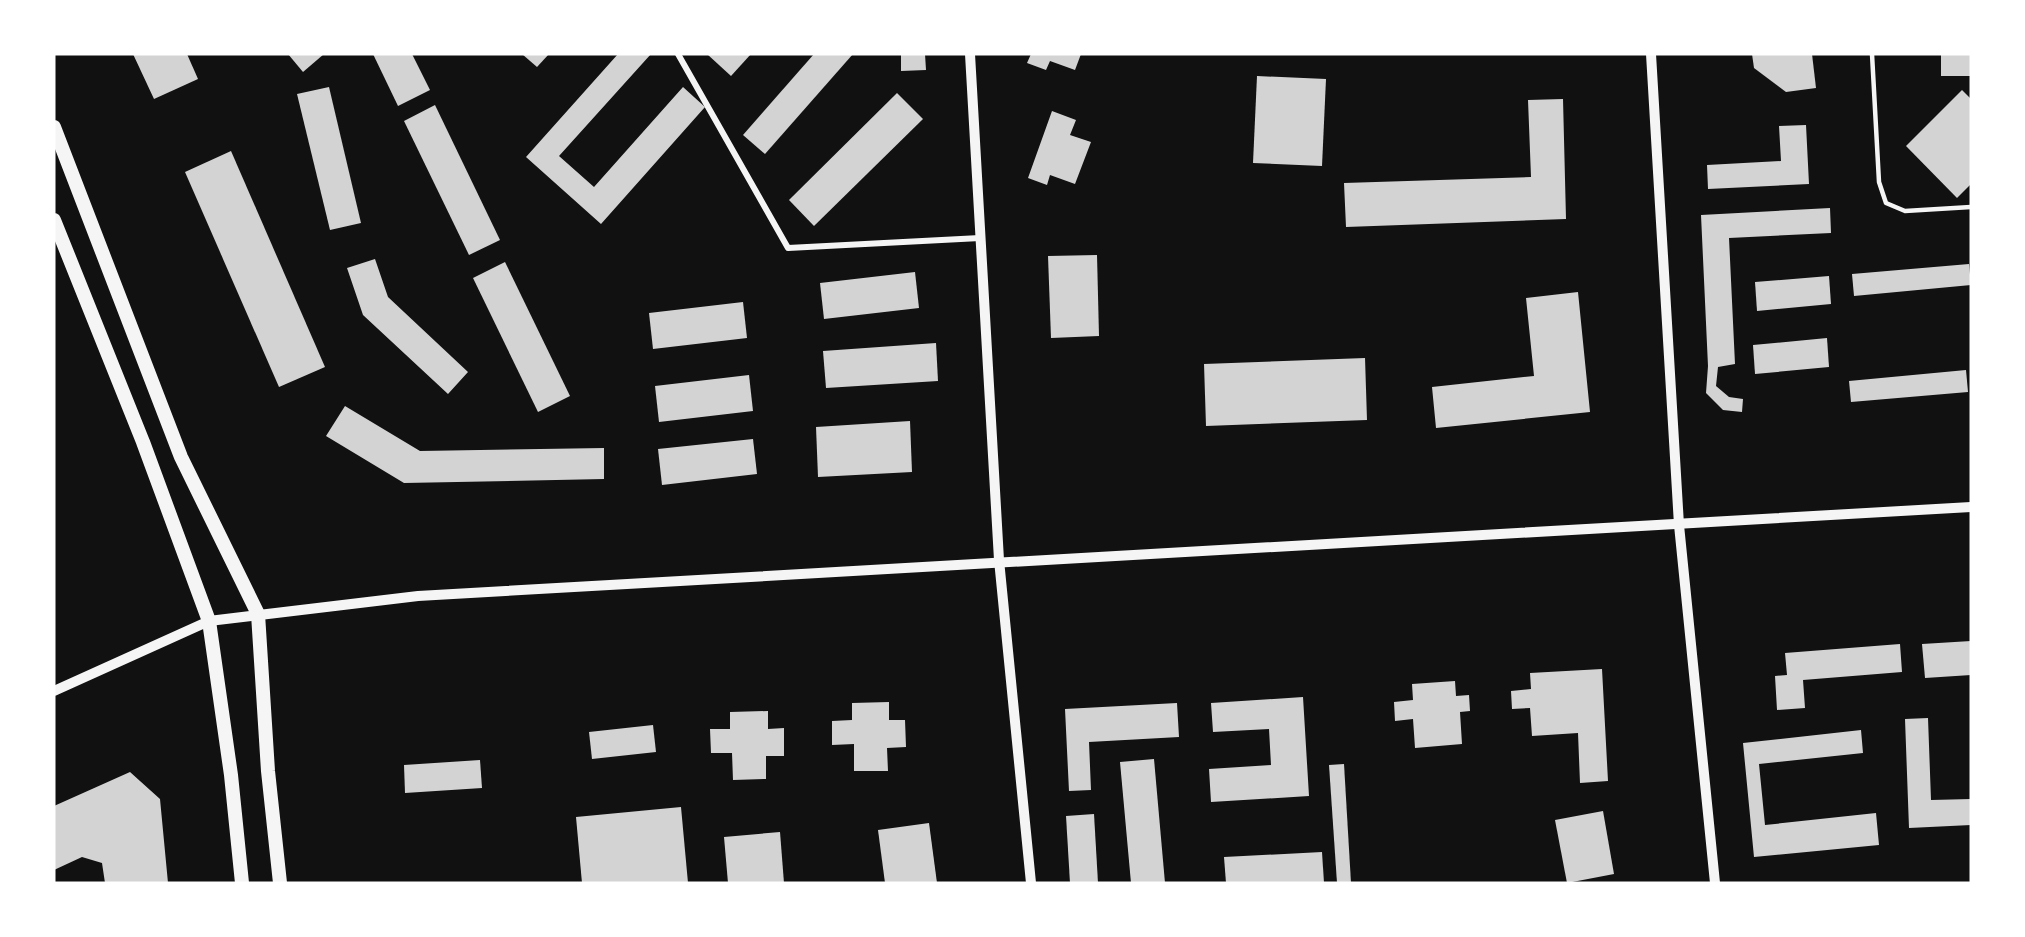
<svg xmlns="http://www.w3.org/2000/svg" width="2025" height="937" font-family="'Exo 2',sans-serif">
  <rect width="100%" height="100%" fill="#111"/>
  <g fill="#d3d3d3">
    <polygon points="133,54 187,54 198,79 154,99"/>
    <polygon points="288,54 324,54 303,72"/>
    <polygon points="373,54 412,54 430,90 398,106"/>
    <polygon points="522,54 549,54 537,67"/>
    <polygon points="618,54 651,54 559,156 594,187 683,87 705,107 601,224 526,157"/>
    <polygon points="707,54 751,54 731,76"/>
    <polygon points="814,54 853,54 765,154 743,135"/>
    <polygon points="901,54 925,54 926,70 901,71"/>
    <polygon points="1031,54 1081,54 1075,70 1050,61 1046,70 1027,63"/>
    <polygon points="1752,54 1812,54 1816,88 1786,92 1754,68"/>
    <rect x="1941" y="54" width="30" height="22"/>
    <polygon points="1257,76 1326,79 1322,166 1253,163"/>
    <polygon points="329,87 361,223 330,230 297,94"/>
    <polygon points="1962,90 1971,99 1971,184 1957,198 1906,146"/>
    <polygon points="897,93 923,119 814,226 789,200"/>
    <polygon points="1563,99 1566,219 1346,227 1344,183 1531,177 1528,100"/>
    <polygon points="435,105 500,240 469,255 404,121"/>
    <polygon points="1052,111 1076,120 1070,135 1091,142 1075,184 1050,175 1047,185 1028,178"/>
    <polygon points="1806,125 1809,184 1708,189 1707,165 1781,161 1779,126"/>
    <polygon points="231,151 325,367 279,387 185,172"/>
    <polygon points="1830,208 1831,233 1729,238 1735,364 1718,367 1716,386 1729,397 1743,399 1742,412 1723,410 1706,393 1708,366 1701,215"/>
    <polygon points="1097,255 1099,336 1051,338 1048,256"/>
    <polygon points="375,259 388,297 468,372 448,394 363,315 347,268"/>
    <polygon points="505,262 570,396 538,412 473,278"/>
    <polygon points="1969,264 1971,285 1854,296 1852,274"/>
    <polygon points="915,272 919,308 824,319 820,283"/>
    <polygon points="1829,276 1831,304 1757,311 1755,282"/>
    <polygon points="1578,292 1590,412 1436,428 1432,387 1534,376 1526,298"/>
    <polygon points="743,302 747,338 653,349 649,313"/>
    <polygon points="1827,338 1829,367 1755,374 1753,345"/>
    <polygon points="936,343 938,381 826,388 823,351"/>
    <polygon points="1365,358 1367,420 1206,426 1204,364"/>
    <polygon points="1966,370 1968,392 1851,402 1849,381"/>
    <polygon points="749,375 753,411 659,422 655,386"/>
    <polygon points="345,406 420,451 604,448 604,479 404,483 326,436"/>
    <polygon points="910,421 912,472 818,477 816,427"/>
    <polygon points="753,439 757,474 662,485 658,449"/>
    <polygon points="1971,641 1971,675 1925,678 1922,644"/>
    <polygon points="1900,644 1902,672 1803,680 1805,708 1777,710 1775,676 1787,675 1785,653"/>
    <polygon points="1602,669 1608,781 1580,783 1578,733 1532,736 1530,708 1512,709 1511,691 1531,689 1530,673"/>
    <polygon points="1455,681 1456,696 1469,695 1470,711 1460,712 1462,744 1415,748 1413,719 1395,721 1394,702 1413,700 1412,684"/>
    <polygon points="1303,697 1309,796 1211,802 1209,769 1271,765 1269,729 1213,732 1211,703"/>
    <polygon points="889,702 889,720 905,720 906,747 887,748 888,771 854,771 854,744 832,745 832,721 852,720 852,703"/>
    <polygon points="1177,703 1179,737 1089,742 1091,790 1069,791 1065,709"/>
    <polygon points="768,711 768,729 784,728 784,756 766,756 766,779 733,780 732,753 711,753 710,729 730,729 730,712"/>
    <polygon points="1928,718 1931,800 1971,799 1971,825 1909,828 1905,719"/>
    <polygon points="653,725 656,752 592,759 589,732"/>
    <polygon points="1861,730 1863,753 1759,764 1765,825 1876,813 1879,845 1754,857 1743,743"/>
    <polygon points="1154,759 1165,883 1131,883 1120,762"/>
    <polygon points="480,760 482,788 405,793 404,765"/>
    <polygon points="1344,764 1351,883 1337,883 1329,765"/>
    <polygon points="130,772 160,799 168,883 105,883 102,863 82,857 54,870 54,806"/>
    <polygon points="681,807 688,883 582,883 576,817"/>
    <polygon points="1603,811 1614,874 1567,883 1555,820"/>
    <polygon points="1094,814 1098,883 1070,883 1066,816"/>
    <polygon points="929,823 937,883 885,883 878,830"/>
    <polygon points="780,832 784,883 728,883 724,837"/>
    <polygon points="1322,852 1324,883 1226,883 1224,857"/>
  </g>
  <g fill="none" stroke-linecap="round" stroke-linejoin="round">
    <polyline stroke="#f5f5f5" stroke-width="4.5" points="1872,54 1879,182 1886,203 1905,211 1971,207"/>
    <polyline stroke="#f5f5f5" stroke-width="6" points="678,54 788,248 980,238"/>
    <g stroke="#f5f5f5" stroke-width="10">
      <polyline points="970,54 999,560 1031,883"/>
      <polyline points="1651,54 1679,525 1715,883"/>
      <polyline points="54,691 209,621 418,596 1971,507"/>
    </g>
    <g stroke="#f5f5f5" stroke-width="14">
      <polyline points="54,127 181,457 258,614 268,771 280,883"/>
      <polyline points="54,220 143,442 209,621 231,775 242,883"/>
    </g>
  </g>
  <rect width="2025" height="937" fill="none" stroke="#ffffff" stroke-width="111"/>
</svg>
